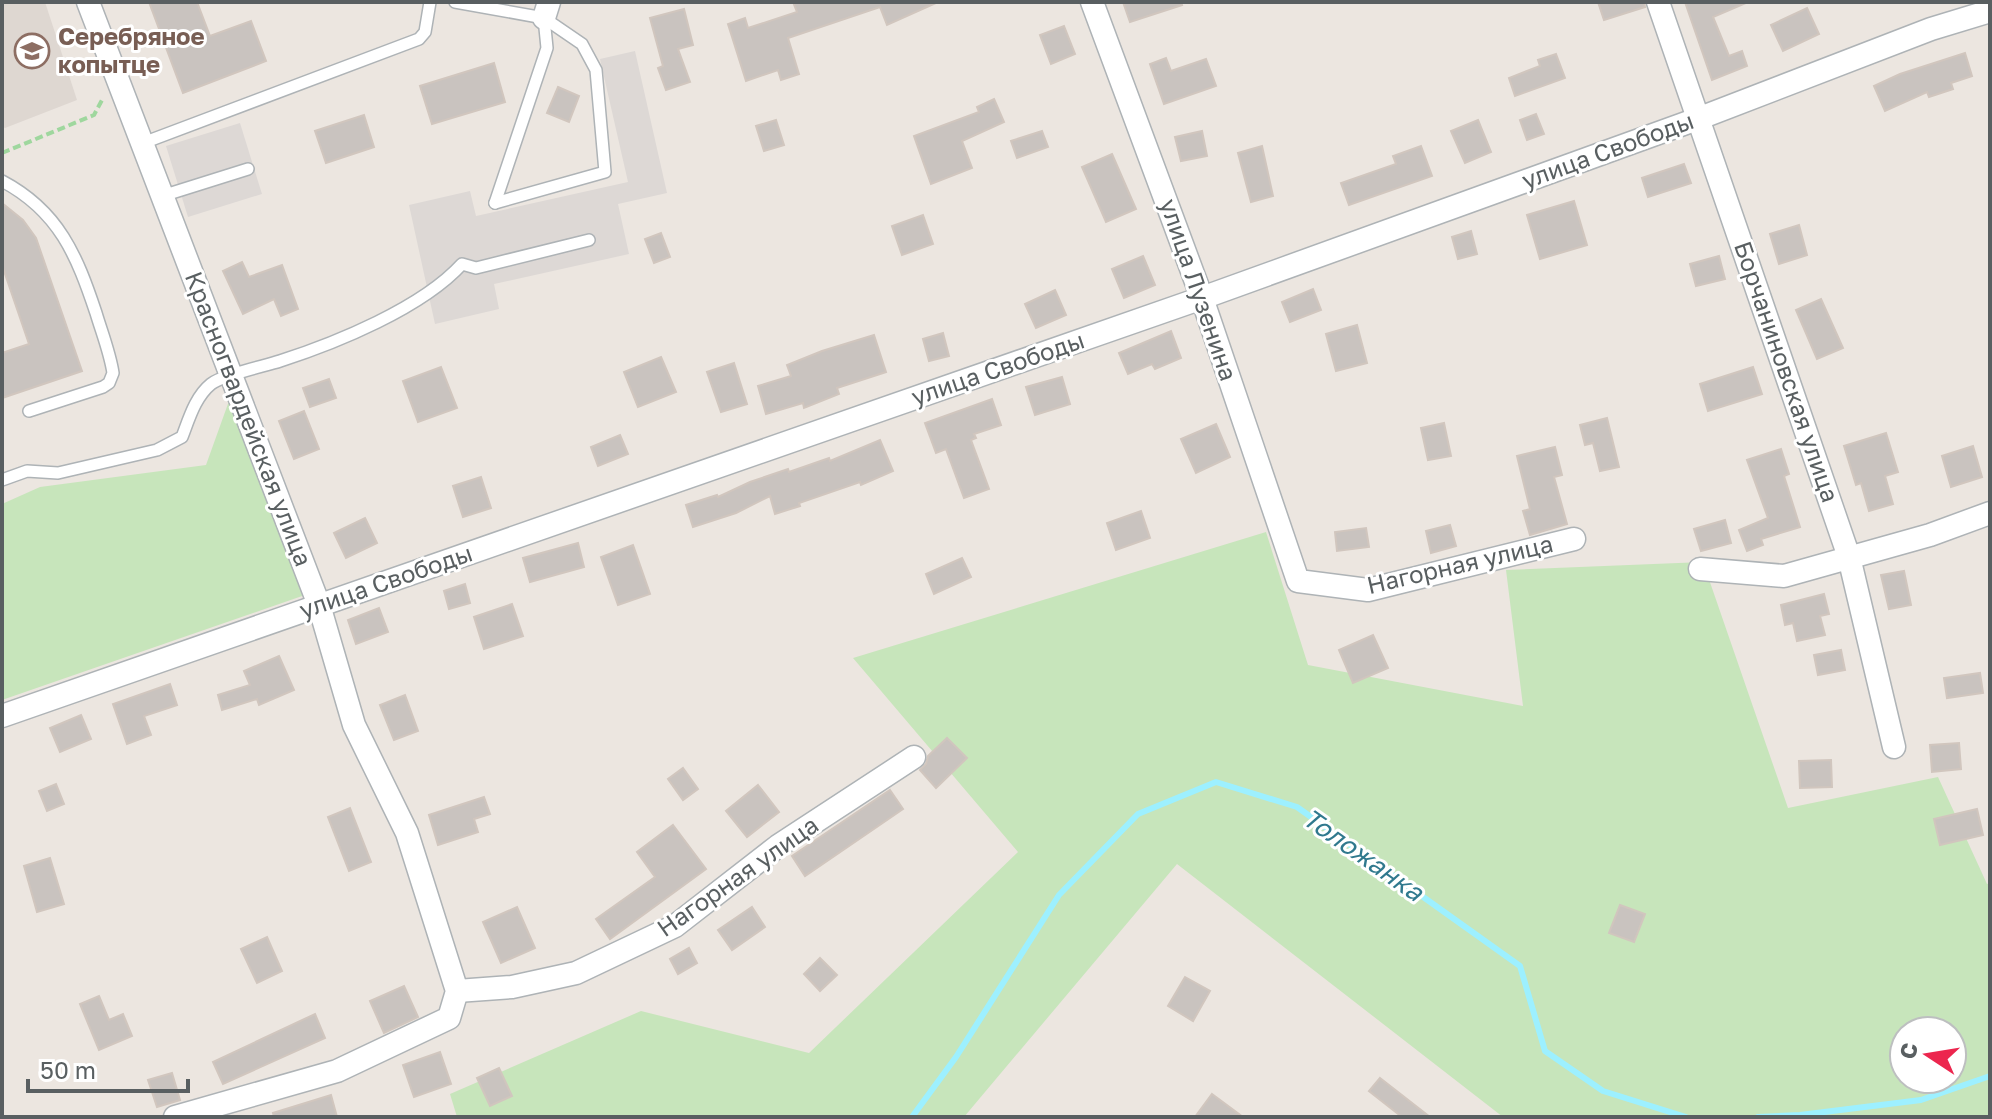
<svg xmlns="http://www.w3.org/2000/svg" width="1992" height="1119" font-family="'Golos Text',sans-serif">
  <rect width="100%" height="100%" fill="#ece6e0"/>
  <g fill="#ddd8d5">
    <polygon points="635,51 667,193 618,204 629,254 494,284 499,309 435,324 409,205 470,191 476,216 628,182 600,59"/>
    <polygon points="240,123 262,194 188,217 166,146"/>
  </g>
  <polygon fill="#ded7d1" points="2,2 45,2 77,100 5,128 2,126"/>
  <g fill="#c7e5bb" fill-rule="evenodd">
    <polygon points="229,401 305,595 2,700 2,504 40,487 206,465"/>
    <path d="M1266,532l42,133 215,41 -17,-136 197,-8 85,246 150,-31 49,107 3,-1v234h-487l-326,-253 -213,253h-507l-7,-23 191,-83 168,42 209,-201 -165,-194zM1904,1031h48v48h-48z"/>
  </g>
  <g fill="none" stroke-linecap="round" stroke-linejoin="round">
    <g stroke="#9df0ff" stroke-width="6">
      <polyline points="912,1117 956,1057 1059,895 1138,814 1216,782 1297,807 1520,966 1545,1051 1603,1091 1686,1117"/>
      <polyline points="1758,1117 1800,1115 1921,1100 1990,1076"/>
    </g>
  </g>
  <g fill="#c9c3bf" stroke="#d1c6be" stroke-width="2">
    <polygon points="149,2 197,2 210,36 251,21 266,61 183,93"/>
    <polygon points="793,2 938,2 887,25 880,7 788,38 799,74 781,80 778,70 746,81 728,24 745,18 748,28 797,12"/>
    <polygon points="1123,2 1181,2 1182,5 1130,22"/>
    <polygon points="1598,2 1644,2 1645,7 1604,20"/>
    <polygon points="1685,2 1748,2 1713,17 1729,56 1742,51 1747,66 1712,80"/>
    <polygon points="1807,8 1819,34 1783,51 1771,25"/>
    <polygon points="684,9 693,45 678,49 690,82 666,90 658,68 663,66 650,18"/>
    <polygon points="1064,26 1075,54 1051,64 1040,35"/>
    <polygon points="1965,53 1972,76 1951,83 1953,89 1929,97 1927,92 1885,111 1874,86 1900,74"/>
    <polygon points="1556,54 1565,78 1515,96 1509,78 1540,66 1538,60"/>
    <polygon points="1166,58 1171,71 1206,59 1216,86 1164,104 1150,64"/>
    <polygon points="494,63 505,102 432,124 420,86"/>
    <polygon points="558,87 579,96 569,122 547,113"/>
    <polygon points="994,99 1004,122 962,141 972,168 931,184 914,136 979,112 977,107"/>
    <polygon points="1536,114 1544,134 1527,140 1520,120"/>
    <polygon points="364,115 374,147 326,163 315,131"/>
    <polygon points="776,120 784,145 764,151 756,126"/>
    <polygon points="1478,120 1491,152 1465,163 1451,131"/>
    <polygon points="1042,131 1048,147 1017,158 1011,141"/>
    <polygon points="1202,131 1207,156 1181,161 1175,137"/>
    <polygon points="1262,146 1273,196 1251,202 1238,153"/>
    <polygon points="1421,146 1432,176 1349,205 1341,183 1396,164 1393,156"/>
    <polygon points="1112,154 1136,209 1106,222 1082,167"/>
    <polygon points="1684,164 1691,183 1648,197 1642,178"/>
    <polygon points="1574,201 1587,245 1540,259 1527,215"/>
    <polygon points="2,203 23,220 36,238 82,371 2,398 2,353 29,344 2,265"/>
    <polygon points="923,215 933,244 902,255 892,226"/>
    <polygon points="1799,225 1807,255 1779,264 1770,234"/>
    <polygon points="1471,231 1477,254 1458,259 1452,237"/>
    <polygon points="661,233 670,257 654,263 645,239"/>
    <polygon points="1143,256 1155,285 1124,298 1112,269"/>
    <polygon points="1719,256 1725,279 1696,286 1690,264"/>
    <polygon points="242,262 249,277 282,265 298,309 281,316 274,299 243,314 223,271"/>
    <polygon points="1313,289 1321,310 1290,322 1282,302"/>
    <polygon points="1055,290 1066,315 1036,328 1025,304"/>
    <polygon points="1821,299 1843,348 1817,359 1796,310"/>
    <polygon points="1357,325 1367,363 1336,371 1326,334"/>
    <polygon points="1171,331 1181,358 1155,369 1152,364 1128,374 1119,353"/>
    <polygon points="943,333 949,356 929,361 923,339"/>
    <polygon points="874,335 886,372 837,388 839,394 804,408 803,403 766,414 758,386 791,376 787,365 822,351"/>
    <polygon points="661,357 676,392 638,407 624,372"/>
    <polygon points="734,363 747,404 721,412 707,372"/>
    <polygon points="441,367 457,408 418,422 403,381"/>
    <polygon points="1753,367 1762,394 1708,411 1700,384"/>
    <polygon points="1062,377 1070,404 1035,415 1026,387"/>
    <polygon points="329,379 336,398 310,407 303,388"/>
    <polygon points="992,399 1001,425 974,434 976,438 971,440 989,489 964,498 946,449 936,453 925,423"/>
    <polygon points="304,411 319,449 294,459 279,421"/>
    <polygon points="1607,418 1619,467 1600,471 1593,443 1585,445 1580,425"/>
    <polygon points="1444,423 1451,456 1428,460 1421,428"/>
    <polygon points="1216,424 1230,457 1196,473 1181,439"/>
    <polygon points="1886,433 1898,472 1885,476 1893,504 1869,511 1861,483 1856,485 1844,446"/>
    <polygon points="620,435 628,454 598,466 591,447"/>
    <polygon points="880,440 893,471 861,485 860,482 799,503 800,506 775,514 770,496 736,513 693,527 686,505 717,495 718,497 750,482 788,469 789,472 829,458 830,461"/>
    <polygon points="1973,446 1982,477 1951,487 1942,456"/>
    <polygon points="1555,447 1562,475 1554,477 1567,524 1530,535 1523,511 1530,509 1517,456"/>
    <polygon points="1781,449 1789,474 1784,476 1800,527 1761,539 1763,545 1747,551 1739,530 1768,518 1747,460"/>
    <polygon points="481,477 491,508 463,517 453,486"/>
    <polygon points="1141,511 1150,538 1116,550 1107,523"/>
    <polygon points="365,518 377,543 346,558 334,533"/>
    <polygon points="1725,520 1731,543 1701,551 1694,529"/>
    <polygon points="1450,525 1456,546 1431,553 1426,531"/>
    <polygon points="1366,528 1369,547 1337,551 1335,532"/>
    <polygon points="578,543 584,567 530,582 523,558"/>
    <polygon points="633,545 650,594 618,605 601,557"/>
    <polygon points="962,558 971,577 934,594 926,574"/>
    <polygon points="1904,571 1911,605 1889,609 1881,575"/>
    <polygon points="465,584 470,603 449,609 444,591"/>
    <polygon points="1824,594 1829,614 1820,616 1825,635 1797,641 1793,623 1785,625 1781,605"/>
    <polygon points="512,604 523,636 484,649 474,617"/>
    <polygon points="379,608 388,632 356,644 348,620"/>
    <polygon points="1373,635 1388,668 1353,683 1339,650"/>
    <polygon points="1841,650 1845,670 1818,675 1814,655"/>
    <polygon points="279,656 294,690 259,705 257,699 222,710 218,695 250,685 244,671"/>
    <polygon points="1980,673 1983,693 1947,698 1944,678"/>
    <polygon points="170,684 177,705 144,716 151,735 127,744 113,704"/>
    <polygon points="405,695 418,731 394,740 380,705"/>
    <polygon points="81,715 91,739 60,752 50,728"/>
    <polygon points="947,738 967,758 936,788 920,770 926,764 928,756"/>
    <polygon points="1959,743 1961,769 1932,772 1930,745"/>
    <polygon points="1831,760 1832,787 1800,788 1799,761"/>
    <polygon points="683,768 698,789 683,800 668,779"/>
    <polygon points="56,784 64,804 47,811 39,791"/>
    <polygon points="758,785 779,812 747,837 726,811"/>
    <polygon points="890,790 903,809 805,876 792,856"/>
    <polygon points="484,797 490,814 474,819 478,832 438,845 429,815"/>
    <polygon points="350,808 371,862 349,871 328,817"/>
    <polygon points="1977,809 1983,835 1940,845 1934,819"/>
    <polygon points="673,825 706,869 610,939 596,919 655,877 637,852"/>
    <polygon points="50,858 64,904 37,912 24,866"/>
    <polygon points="1620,905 1645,914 1634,942 1609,933"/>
    <polygon points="517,907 535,948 501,963 483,922"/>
    <polygon points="752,907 765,927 732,950 718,930"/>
    <polygon points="267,937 282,971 257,983 241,949"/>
    <polygon points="689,948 697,963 678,974 670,959"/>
    <polygon points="820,958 837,975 820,991 804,974"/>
    <polygon points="1185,977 1210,991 1193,1021 1168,1006"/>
    <polygon points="404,986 418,1017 384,1033 370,1001"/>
    <polygon points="99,996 109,1020 123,1014 132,1036 99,1050 80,1004"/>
    <polygon points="315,1014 325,1038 223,1084 213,1062"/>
    <polygon points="440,1052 451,1084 414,1097 403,1065"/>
    <polygon points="499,1068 512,1096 490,1106 477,1078"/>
    <polygon points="172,1073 180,1100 157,1107 148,1080"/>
    <polygon points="1380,1078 1430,1117 1402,1117 1369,1091"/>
    <polygon points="1212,1094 1243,1117 1195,1117"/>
    <polygon points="331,1095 337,1117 274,1117 273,1113"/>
  </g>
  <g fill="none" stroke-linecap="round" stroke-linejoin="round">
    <g stroke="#aeb3b6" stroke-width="14">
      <g id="service">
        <polyline points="455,2 544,18 582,44 596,70 605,172 495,203"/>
        <polyline points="143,143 419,39 425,32 430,2"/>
        <path d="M2,181c57,30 75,75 94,132 6,20 14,40 17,60l-4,10 -6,4 -74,24"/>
        <polyline points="162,196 248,169"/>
        <polyline points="495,203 547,48 544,18"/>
        <path d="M2,480l25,-9 31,2 99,-23 25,-13c7,-18 13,-40 29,-53 11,-9 54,-18 69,-23 56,-18 142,-53 182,-97l14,4 113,-28"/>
      </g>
    </g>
    <g stroke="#aeb3b6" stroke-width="25">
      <g id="minor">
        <polyline points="88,2 319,605 354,725 407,833 457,991 449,1018 337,1071 175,1117"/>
        <polyline points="1092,2 1202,298 1298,581 1368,590 1574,539"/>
        <polyline points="1658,2 1849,557 1894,747"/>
        <polyline points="544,18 549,2"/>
        <polyline points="1700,569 1784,576 1930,535 1990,513"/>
        <polyline points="2,716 1202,298 1700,118 1931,29 1990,11"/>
        <polyline points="457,991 512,987 576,973 675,926 778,846 914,757"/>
      </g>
    </g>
    <polyline stroke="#9fd79e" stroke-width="4" stroke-dasharray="8 4" stroke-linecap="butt" points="2,153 94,115 102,100"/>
    <use href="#service" stroke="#fff" stroke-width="11"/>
    <use href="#minor" stroke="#fff" stroke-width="22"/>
  </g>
  <defs>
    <g id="school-ring" transform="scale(1.8)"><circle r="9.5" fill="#fff" stroke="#8d6e63" stroke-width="1.5"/><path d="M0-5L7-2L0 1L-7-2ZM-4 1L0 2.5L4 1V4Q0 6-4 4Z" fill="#8d6e63"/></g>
  </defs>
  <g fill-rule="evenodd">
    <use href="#school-ring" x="32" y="51"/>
  </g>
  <g text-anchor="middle" stroke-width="6" stroke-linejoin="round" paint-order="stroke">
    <g font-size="24" font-weight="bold" fill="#785e54" stroke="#fff" text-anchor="start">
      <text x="58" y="45">Серебряное<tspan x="58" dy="28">копытце</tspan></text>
    </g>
    <g font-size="24" fill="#595f61" stroke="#fff">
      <text transform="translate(1608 151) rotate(-20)" y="8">улица Свободы</text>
      <text transform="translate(1198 290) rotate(71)" y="8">улица Лузенина</text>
      <text transform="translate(998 369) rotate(-19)" y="8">улица Свободы</text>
      <text transform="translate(1786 372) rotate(71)" y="8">Борчаниновская улица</text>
      <text transform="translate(248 419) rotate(69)" y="8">Красногвардейская улица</text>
      <text transform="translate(1460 565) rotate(-13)" y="8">Нагорная улица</text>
      <text transform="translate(386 582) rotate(-19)" y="8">улица Свободы</text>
      <text transform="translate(738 877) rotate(-35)" y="8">Нагорная улица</text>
    </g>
    <g font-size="26" font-style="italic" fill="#30798e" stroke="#fff">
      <text transform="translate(1363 855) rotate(35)" y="9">Толожанка</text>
    </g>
  </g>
  <rect width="1992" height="1119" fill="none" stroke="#595f61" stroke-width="8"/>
  <g transform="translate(1928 1055) rotate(282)"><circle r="38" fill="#ffffff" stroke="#bdbfc0" stroke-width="2"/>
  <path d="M0-6L14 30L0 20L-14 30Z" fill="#ec264e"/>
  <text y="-12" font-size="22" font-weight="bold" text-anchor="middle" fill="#595f61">С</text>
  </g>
  <path d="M28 1079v12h160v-12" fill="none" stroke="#595f61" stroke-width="4"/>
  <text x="40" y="1079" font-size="24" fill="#595f61" stroke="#ffffff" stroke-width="6" paint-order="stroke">50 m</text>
</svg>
